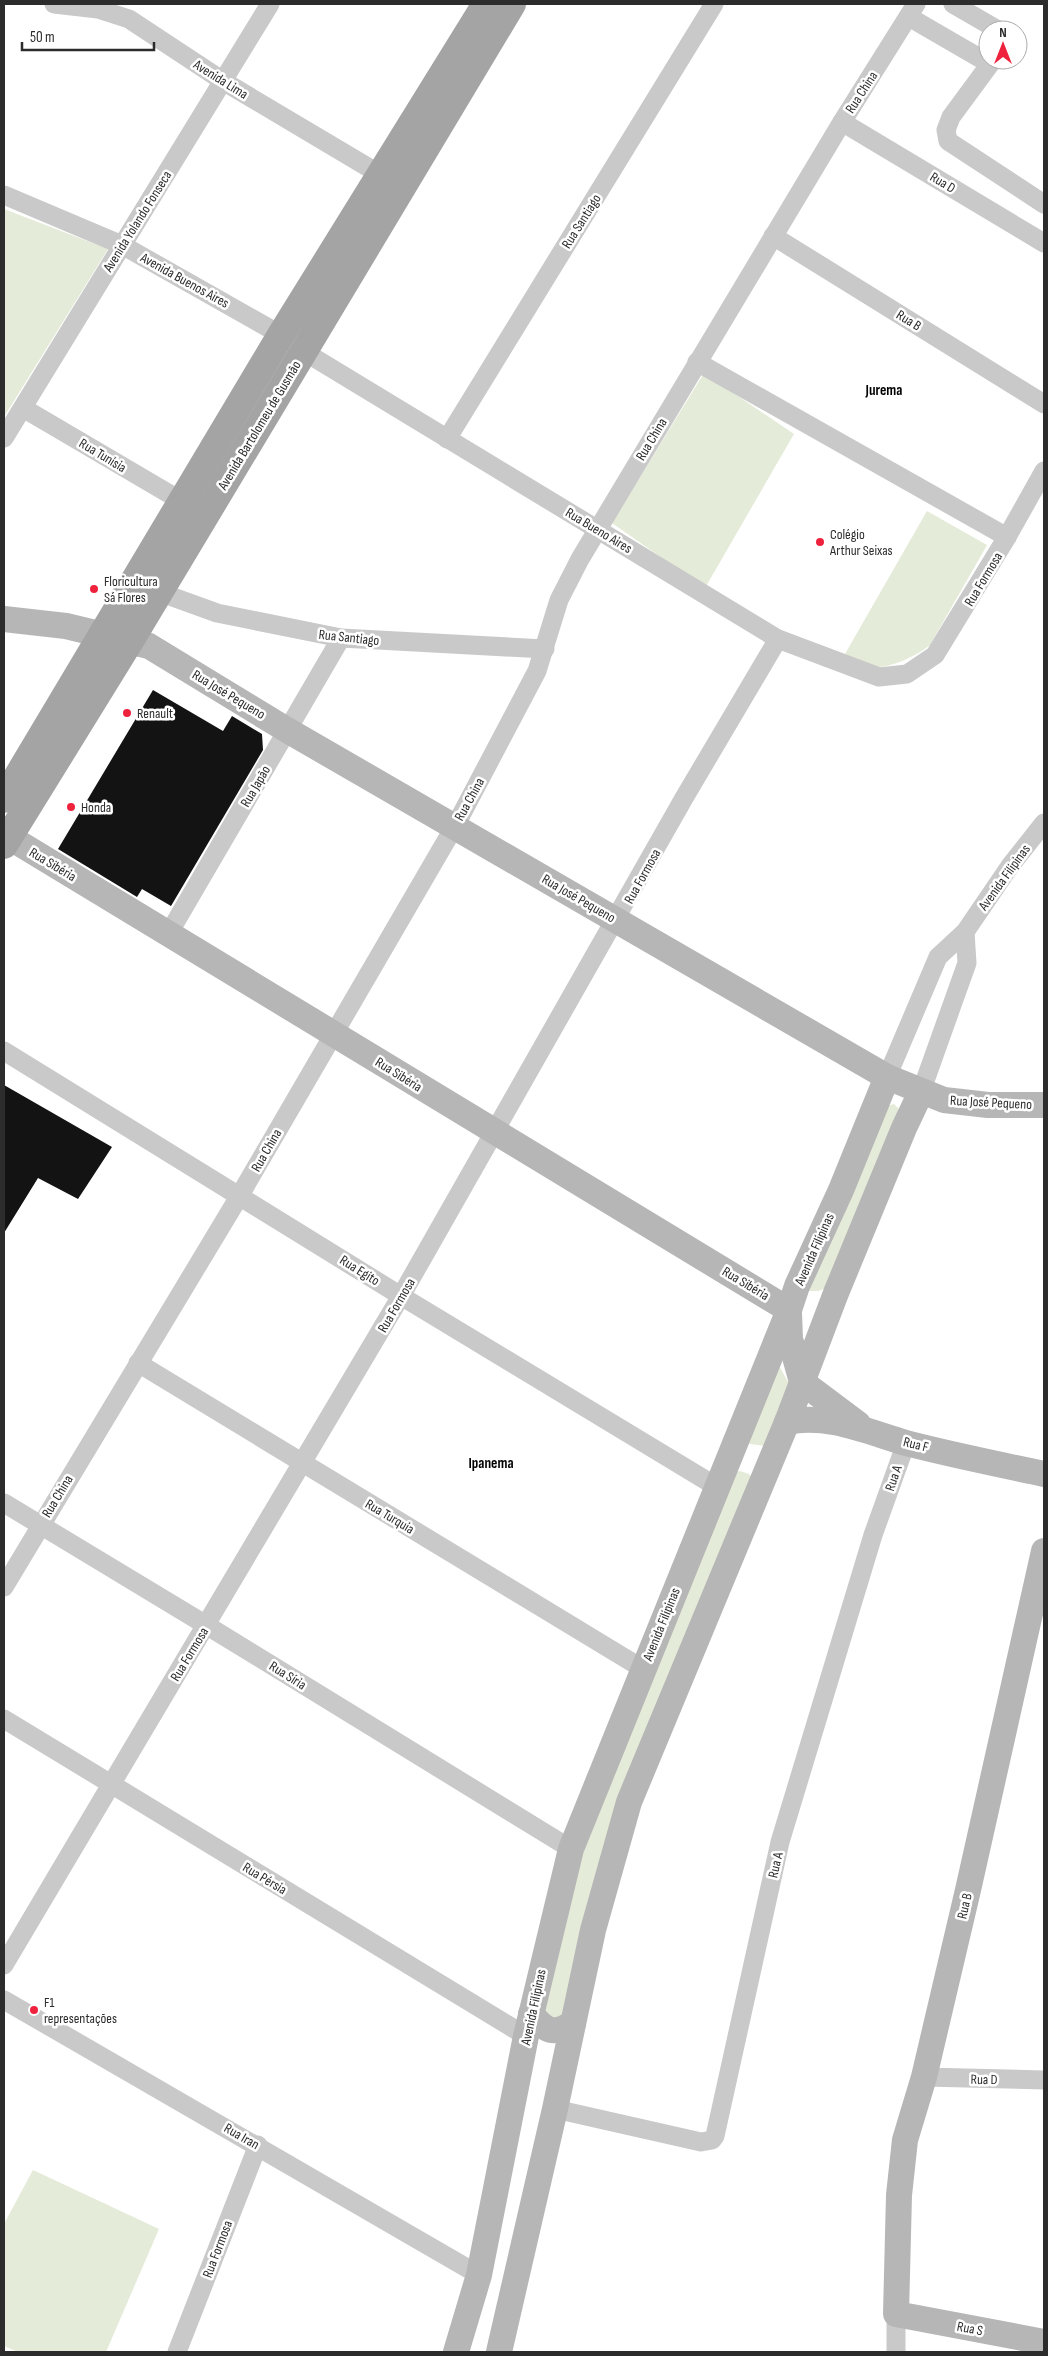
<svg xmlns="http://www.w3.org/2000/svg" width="1048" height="2356" font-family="'Sofia Sans Condensed',sans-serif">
  <rect width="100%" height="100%" fill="#fff"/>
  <g fill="#e4ebd8">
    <polygon points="4,209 108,249 4,417"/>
    <polygon points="704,373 794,434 705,588 612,523"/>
    <path d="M927,511l60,34 -57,100c-14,11 -38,23 -56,22 -8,0 -21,-8 -29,-13z"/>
    <polygon points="894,1104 899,1109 830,1287 818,1291 805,1291 887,1106"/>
    <polygon points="777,1362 792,1389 766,1446 750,1444 745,1439"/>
    <polygon points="740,1471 749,1474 755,1482 562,2023 542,2013 573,1864 730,1473"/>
    <polygon points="33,2170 159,2229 106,2352 18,2352 4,2346 4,2224"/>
  </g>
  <g fill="#131313">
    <polygon points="153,690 223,731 232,716 262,734 263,750 171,906 142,889 137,897 58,849"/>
    <polygon points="4,1085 112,1147 78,1199 38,1178 4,1233"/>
  </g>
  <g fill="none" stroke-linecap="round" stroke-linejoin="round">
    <g stroke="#c9c9c9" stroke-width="19">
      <polyline points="54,4 98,9 129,19 223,81 381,175"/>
      <polyline points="953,4 998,30"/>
      <polyline points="909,17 990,64"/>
      <polyline points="993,60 951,117 946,130 948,141 1044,204"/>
      <polyline points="842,122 1044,243"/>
      <polyline points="4,195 122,245 281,335"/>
      <polyline points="773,236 1044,404"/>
      <polyline points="303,351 778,639 879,677 907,674 935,655 1007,537 1044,471"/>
      <polyline points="697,362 1007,537"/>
      <polyline points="23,408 183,502"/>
      <polyline points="4,438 270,4"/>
      <polyline points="447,439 714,4"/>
      <polyline points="159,592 217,613 341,638 545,649"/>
      <polyline points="169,933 341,638"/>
      <polyline points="4,1051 401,1296 717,1487"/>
      <polyline points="887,1077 938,957 965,932 1010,866 1044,823"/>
      <polyline points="921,1092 967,963 965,932"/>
      <polyline points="138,1363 643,1669"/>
      <polyline points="4,1503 206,1625 571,1849"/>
      <polyline points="4,1587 240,1195 460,817 537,671 559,600 580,559 842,122 916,4"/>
      <polyline points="4,1719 526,2036"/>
      <polyline points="4,1965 401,1296 684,798 778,639"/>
      <polyline points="4,2000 479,2275"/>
      <polyline points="924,2077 1044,2080"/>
      <polyline points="555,2109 701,2142 712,2140 715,2136 780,1842 873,1535 906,1443"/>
      <polyline points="896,2314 896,2352"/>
      <polyline points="177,2352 258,2145"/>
    </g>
    <g stroke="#b6b6b6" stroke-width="26">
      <polyline points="4,619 66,626 149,646 287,730 887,1077 944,1100 988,1105 1044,1105"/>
      <polyline points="4,834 789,1310"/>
      <polyline points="789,1313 790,1339 802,1382 858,1424"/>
      <path d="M787,1422c40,-9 81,10 119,21 46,12 92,21 138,31"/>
      <polyline points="1044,1551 968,1890 924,2077 905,2140 899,2195 896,2314 1044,2342"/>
      <path d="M531,2014c15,17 22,22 42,9"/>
      <polyline points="456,2352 479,2275 526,2036 571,1849 789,1310 797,1286 841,1190 887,1077"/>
      <polyline points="499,2352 555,2109 593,1930 629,1802 787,1422 836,1293 904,1128 921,1092"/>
    </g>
    <g stroke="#a4a4a4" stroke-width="28">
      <polyline points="4,799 281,335 486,4"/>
      <polyline points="4,845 130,641 512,4"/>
    </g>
  </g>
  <g fill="#ef223d" stroke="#fff" stroke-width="2">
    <circle cx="820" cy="542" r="5"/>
    <circle cx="94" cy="589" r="5"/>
    <circle cx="127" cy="713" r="5"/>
    <circle cx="71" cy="807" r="5"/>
    <circle cx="34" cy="2010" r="5"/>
  </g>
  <g text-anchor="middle" stroke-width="5" stroke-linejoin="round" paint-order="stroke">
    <g font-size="14" fill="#2c2c2c" stroke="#fff">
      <text transform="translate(221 79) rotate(32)" y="5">Avenida Lima</text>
      <text transform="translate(861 92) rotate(-57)" y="5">Rua China</text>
      <text transform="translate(943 182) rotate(31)" y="5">Rua D</text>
      <text transform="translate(137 221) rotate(-58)" y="5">Avenida Yolando Fonseca</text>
      <text transform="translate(581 221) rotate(-58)" y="5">Rua Santiago</text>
      <text transform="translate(185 280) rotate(29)" y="5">Avenida Buenos Aires</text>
      <text transform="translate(909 320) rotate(32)" y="5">Rua B</text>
      <text transform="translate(259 425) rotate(-59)" y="5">Avenida Bartolomeu de Gusmão</text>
      <text transform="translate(651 439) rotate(-59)" y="5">Rua China</text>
      <text transform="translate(103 455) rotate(31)" y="5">Rua Tunísia</text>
      <text transform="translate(599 530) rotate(31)" y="5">Rua Bueno Aires</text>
      <text transform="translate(983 579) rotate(-59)" y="5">Rua Formosa</text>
      <text transform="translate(349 637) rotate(6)" y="5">Rua Santiago</text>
      <text transform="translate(229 694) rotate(31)" y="5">Rua José Pequeno</text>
      <text transform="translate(255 786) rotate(-60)" y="5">Rua Japão</text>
      <text transform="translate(469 799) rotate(-61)" y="5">Rua China</text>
      <text transform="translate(53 864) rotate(31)" y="5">Rua Sibéria</text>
      <text transform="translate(642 876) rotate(-61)" y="5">Rua Formosa</text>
      <text transform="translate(1004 877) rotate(-54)" y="5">Avenida Filipinas</text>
      <text transform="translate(579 898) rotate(30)" y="5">Rua José Pequeno</text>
      <text transform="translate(399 1074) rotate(32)" y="5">Rua Sibéria</text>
      <text transform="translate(991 1102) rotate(3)" y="5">Rua José Pequeno</text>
      <text transform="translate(266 1150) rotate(-60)" y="5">Rua China</text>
      <text transform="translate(814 1249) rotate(-66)" y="5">Avenida Filipinas</text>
      <text transform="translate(360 1270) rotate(32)" y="5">Rua Egito</text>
      <text transform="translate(746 1283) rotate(31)" y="5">Rua Sibéria</text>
      <text transform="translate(396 1305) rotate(-60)" y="5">Rua Formosa</text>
      <text transform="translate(916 1444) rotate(14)" y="5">Rua F</text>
      <text transform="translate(893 1478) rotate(-71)" y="5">Rua A</text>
      <text transform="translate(57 1496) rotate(-59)" y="5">Rua China</text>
      <text transform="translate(390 1516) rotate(31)" y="5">Rua Turquia</text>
      <text transform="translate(661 1624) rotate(-68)" y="5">Avenida Filipinas</text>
      <text transform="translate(189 1654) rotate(-59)" y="5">Rua Formosa</text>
      <text transform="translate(288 1675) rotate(32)" y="5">Rua Síria</text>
      <text transform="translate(775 1865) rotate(-77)" y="5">Rua A</text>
      <text transform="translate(265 1878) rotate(31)" y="5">Rua Pérsia</text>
      <text transform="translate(964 1906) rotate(-77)" y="5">Rua B</text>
      <text transform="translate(533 2007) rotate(-78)" y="5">Avenida Filipinas</text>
      <text transform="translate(984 2079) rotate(1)" y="5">Rua D</text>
      <text transform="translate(242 2136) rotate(30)" y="5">Rua Iran</text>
      <text transform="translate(217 2249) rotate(-69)" y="5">Rua Formosa</text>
      <text transform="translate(970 2328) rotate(11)" y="5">Rua S</text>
    </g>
    <g font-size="14" fill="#2c2c2c" stroke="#fff" text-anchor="start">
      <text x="830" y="539">Colégio<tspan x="830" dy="16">Arthur Seixas</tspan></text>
      <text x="104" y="586">Floricultura<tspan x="104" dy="16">Sá Flores</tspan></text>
      <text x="137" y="718">Renault</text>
      <text x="81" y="812">Honda</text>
      <text x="44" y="2007">F1<tspan x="44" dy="16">representações</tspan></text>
    </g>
    <g font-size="15" font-weight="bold" fill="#000" stroke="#fff">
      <text x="884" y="395">Jurema</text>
      <text x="491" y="1468">Ipanema</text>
    </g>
  </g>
  <rect width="1048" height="2356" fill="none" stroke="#2c2c2c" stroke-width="10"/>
  <g transform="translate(1003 45)"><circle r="24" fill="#ffffff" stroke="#ababab"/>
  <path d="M0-4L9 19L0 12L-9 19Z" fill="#ef223d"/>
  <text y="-8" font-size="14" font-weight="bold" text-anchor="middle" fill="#2c2c2c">N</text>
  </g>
  <path d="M22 42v8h132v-8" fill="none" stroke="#2c2c2c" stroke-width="2.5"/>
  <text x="30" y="42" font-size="15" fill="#2c2c2c" stroke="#ffffff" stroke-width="4" paint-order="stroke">50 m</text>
</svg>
